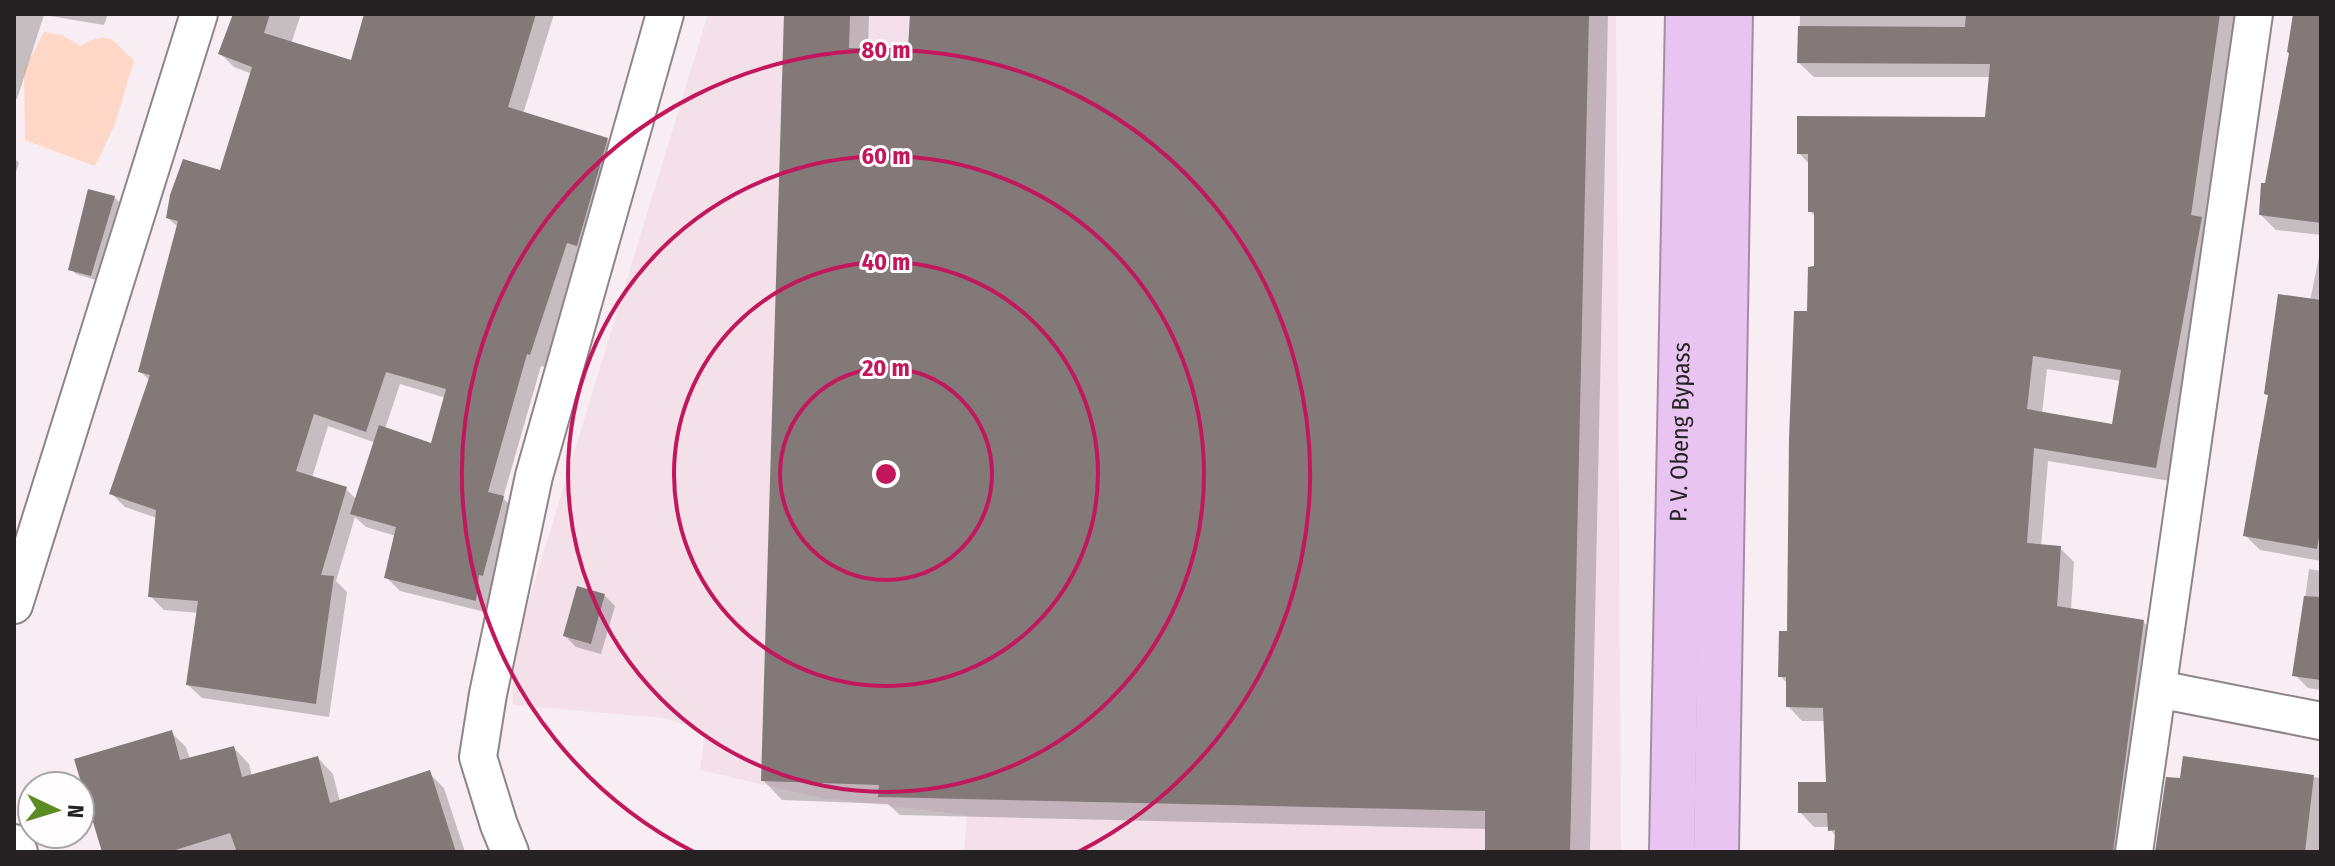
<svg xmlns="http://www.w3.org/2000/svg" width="2335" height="866" font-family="'Fira Sans Condensed',sans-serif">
  <rect width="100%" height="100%" fill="#f8edf2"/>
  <polygon fill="#f3e0e9" points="708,14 1616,14 1621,852 964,852 967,815 822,798 700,770 705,731 663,718 513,705 512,656"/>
  <path fill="#fed7c6" d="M44,32l18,3 18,11c31,-16 31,-7 54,15l-19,63 -20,42 -70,-26 -1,-70z"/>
  <g fill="#0003" fill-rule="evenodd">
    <polygon points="14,14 108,14 104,25 44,15 17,99 14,98"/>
    <path d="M235,14h66l-10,30 62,19 13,-49h188l-31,100 84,26 14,13 -41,102 -36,112 -3,-1 -38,132 13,13 -27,102 -89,-22 -14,-14 10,-41 -30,-9 -11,-10 -19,64 11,11 -18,125 -127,-19 -14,-13 11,-72 -35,-3 -14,-14 7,-78 -32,-11 -14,-14 39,-112 -10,-10 39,-143 -11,-10 54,-45 30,-99 -18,-7 -14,-14zM400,384l46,14 -14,48 -47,-17zM328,426l48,17 -19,57 -11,-11 -34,-11z"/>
    <polygon points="786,14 869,14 868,51 910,51 912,14 1608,14 1590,852 1487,852 1487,829 900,815 888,804 782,800 763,780"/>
    <path d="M1800,14h446l-6,38 -10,-2 -25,172 11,11 -46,248 -122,-20 -7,86 19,1 14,14 -3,48 72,12 15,14 -30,216h-292v-15l-7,-10h-15l-14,-15 28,-28 -2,-63h-24l-14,-15v-22l-8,-8 9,-43 27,-365v-51l-6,-6v-46l-11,-12 188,-34 4,-42h-177l-15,-14zM2047,369l74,12 -8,45 -71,-12z"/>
    <polygon points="2295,14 2321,14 2321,235 2276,230 2261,215 2291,54"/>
    <polygon points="14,158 19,163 14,178"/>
    <polygon points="114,197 119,202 96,280 76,274 71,269"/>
    <polygon points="2321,247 2321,561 2260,550 2245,535 2270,397 2266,394 2310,301"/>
    <polygon points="2309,569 2321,571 2321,690 2308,688 2295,675"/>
    <polygon points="604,595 615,606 601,654 576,647 565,636"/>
    <polygon points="171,732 186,747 190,759 234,748 249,764 252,776 318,758 333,774 340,802 429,773 444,788 465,852 288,852 289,835 232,852 104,852"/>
    <polygon points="2272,772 2321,778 2321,852 2157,852"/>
  </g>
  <g fill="#837979" fill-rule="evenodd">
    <polygon points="233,14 270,14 264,33 351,60 364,14 536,14 508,107 608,138 577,246 567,243 530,355 527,354 488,492 504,496 483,576 479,575 476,601 384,578 396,527 350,514 379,425 431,443 446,389 386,372 366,432 314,414 296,471 347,487 321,575 334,576 316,704 186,685 198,601 148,597 156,510 109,494 150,375 138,372 178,221 166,218 170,195 183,159 220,170 252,67 218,54"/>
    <polygon points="784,14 850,14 849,48 908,49 910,14 1589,14 1570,852 1485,852 1485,811 878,797 879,785 761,781"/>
    <path d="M1966,14h254l-29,201 11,2 -46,251 -122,-20 -7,95 34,3 -4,60 87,14 -31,232h-279l1,-22 -7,1 -1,-18h-29v-31h28l-3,-74 -37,-1v-30h-8l1,-46h8l2,-192 5,-128h13l1,-44 6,-1v-54h-6v-58h-11v-38l188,1 5,-53 -193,-1 1,-37 167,1zM2033,356l88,14 -9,54 -85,-15z"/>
    <polygon points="2293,14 2321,14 2321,223 2259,215 2261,183 2265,183 2289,53 2287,52"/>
    <polygon points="88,189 115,196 91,276 68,270"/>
    <polygon points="2278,294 2321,300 2321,525 2317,549 2243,536 2268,395 2264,394"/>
    <polygon points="577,586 605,594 591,644 563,636"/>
    <polygon points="2304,596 2321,597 2321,680 2292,676"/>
    <polygon points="172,730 180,760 234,746 242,777 318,756 330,803 430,770 456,852 237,852 230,833 169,852 102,852 74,759"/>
    <polygon points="2183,756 2314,775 2305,852 2155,852 2166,777 2180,778"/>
  </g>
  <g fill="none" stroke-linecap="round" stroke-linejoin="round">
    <g stroke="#8e8489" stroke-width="40">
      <g id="street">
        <polyline points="14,605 199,14"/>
        <polyline points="2158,689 2321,721"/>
        <polyline points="14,843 19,852"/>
        <polyline points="510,852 499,825 478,757 488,694 534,476 665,14"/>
        <polyline points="2134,852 2254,14"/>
      </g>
    </g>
    <g stroke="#a48ca9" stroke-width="48">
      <g id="highway">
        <path id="s1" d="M1672,852l16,-838"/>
        <polyline points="1716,852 1730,14"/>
      </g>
    </g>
    <use href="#street" stroke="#fff" stroke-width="36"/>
    <use href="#highway" stroke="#e8c5f1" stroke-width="44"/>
  </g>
  <g fill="none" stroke="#c2185b" stroke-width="4">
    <circle cx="886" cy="474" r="106"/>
    <circle cx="886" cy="474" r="212"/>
    <circle cx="886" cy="474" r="318"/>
    <path d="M694 852A424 424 0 1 1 1078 852"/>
  </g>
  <g text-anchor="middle" stroke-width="6" stroke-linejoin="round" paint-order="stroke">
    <g font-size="24" fill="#262224" stroke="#fffdfe">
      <text dy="8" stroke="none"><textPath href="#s1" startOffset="420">P. V. Obeng Bypass</textPath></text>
    </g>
  </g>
  <circle cx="886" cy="474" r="12" fill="#c2185b" stroke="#fffdfe" stroke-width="4"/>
  <g font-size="24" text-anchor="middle" font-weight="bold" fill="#c2185b" stroke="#fffdfe" stroke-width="6" stroke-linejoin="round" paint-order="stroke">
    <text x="886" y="58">80 m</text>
    <text x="886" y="164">60 m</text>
    <text x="886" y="270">40 m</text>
    <text x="886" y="376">20 m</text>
  </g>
  <rect width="2335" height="866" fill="none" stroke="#262224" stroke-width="32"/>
  <g transform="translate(56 810) rotate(94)"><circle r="38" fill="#fffdfe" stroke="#a8a5a7" stroke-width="2"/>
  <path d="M0-6L14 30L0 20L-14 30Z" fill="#5a8c23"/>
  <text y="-12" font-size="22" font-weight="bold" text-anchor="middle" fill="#262224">N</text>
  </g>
</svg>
